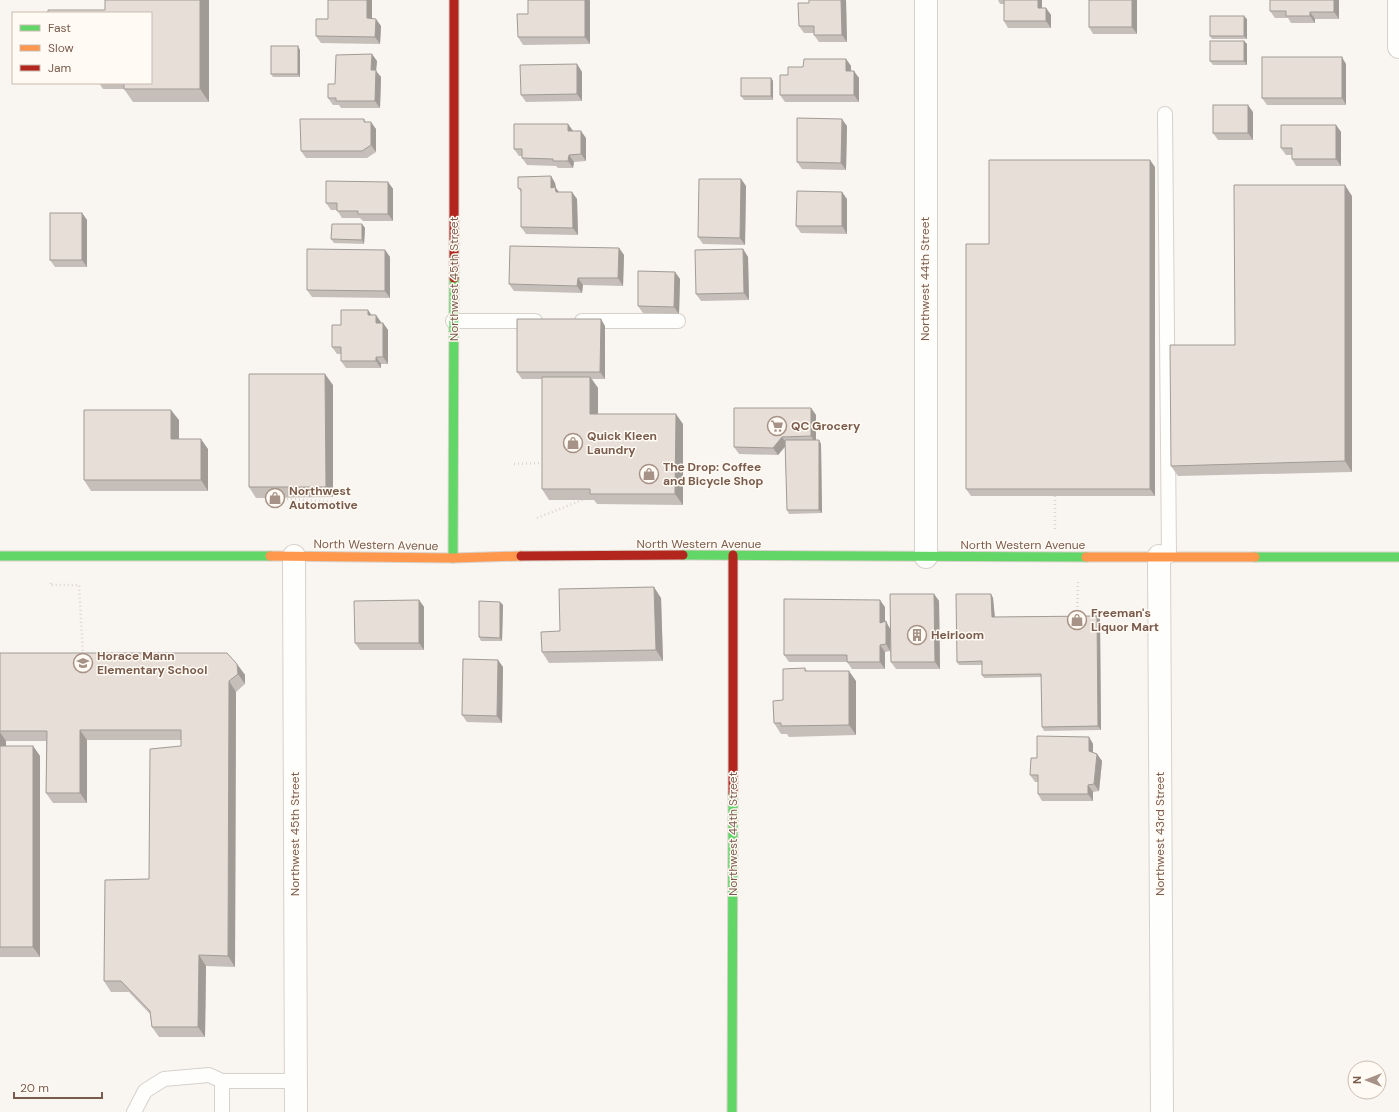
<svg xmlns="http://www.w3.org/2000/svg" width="1399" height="1112" font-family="'DM Sans',sans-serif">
  <rect width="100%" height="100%" fill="#f9f5f0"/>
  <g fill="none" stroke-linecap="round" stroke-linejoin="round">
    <g stroke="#d7d1cb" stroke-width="16">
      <g id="lane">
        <polyline points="1165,114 1169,556"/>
        <polyline points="453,321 535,321"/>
        <polyline points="582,321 678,321"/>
        <polyline points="222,1081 222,1112"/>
        <polyline points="134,1112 145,1091 164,1079 209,1075 222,1081 296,1081"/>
      </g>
    </g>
    <g stroke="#d7d1cb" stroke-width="24">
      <g id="street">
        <polyline points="926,0 926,557"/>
        <polyline points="1399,0 1399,47"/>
        <polyline points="294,556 296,1112"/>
        <polyline points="1159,556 1162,1112"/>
      </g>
    </g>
    <g stroke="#d9d2cb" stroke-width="11">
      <g id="fast">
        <polyline points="683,555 1086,557"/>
        <polyline points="0,556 270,556"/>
        <polyline points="1255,557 1399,557"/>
        <polyline points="453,558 454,278"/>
        <polyline points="732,1112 733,793"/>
      </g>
    </g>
    <g stroke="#d9d2cb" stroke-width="11">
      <g id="slow">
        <polyline points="270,556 453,558 521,556"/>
        <polyline points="1086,557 1255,557"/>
      </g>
    </g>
    <g stroke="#d9d2cb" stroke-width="11">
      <g id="jam">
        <polyline points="454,278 454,0"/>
        <polyline points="521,556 683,555"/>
        <polyline points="733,793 733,555"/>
      </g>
    </g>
    <g stroke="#dcd5d0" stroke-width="2.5" stroke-dasharray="1 3" stroke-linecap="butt">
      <polyline points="514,464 545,463"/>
      <polyline points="1055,496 1055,530"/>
      <polyline points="275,498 347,503"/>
      <polyline points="537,518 585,499"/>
      <polyline points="51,583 50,585 79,585 83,655"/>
      <polyline points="1077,619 1078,582"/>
    </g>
    <use href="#lane" stroke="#fefefd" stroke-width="14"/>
    <use href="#street" stroke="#fefefd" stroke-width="22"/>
    <use href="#fast" stroke="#63d668" stroke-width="9"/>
    <use href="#slow" stroke="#ff974d" stroke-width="9"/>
    <use href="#jam" stroke="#b3261e" stroke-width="9"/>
  </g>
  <g fill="#c6bfb9">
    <polygon points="56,0 209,0 209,102 133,102 124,89 103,89 99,83 151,83 105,10 105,0"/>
    <polygon points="372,0 372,19 381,26 380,44 321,43 316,36 328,19"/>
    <polygon points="590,0 590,44 523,45 518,37 528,14"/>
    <polygon points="846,0 847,42 819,42 814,35 814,33 804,33 799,26"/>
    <polygon points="998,0 1042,0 1042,8 1046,8 1051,15 1051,28 1008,28 1004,21 1004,4 1000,4"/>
    <polygon points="1137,0 1137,34 1093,34 1089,27"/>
    <polygon points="1339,0 1339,19 1315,19 1315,23 1291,23 1288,18 1275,18 1270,11"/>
    <polygon points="1247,19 1247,39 1212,39 1210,36"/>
    <polygon points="1244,41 1247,44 1247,65 1213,65 1210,61"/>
    <polygon points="300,50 300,77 273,77 271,74"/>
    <polygon points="846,59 851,66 851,71 859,78 859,102 785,102 780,95 788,75 803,67"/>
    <polygon points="377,61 376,71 381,77 380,108 341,108 339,105 333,105 328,98 335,84"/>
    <polygon points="577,64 582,72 582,101 526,102 521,95"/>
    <polygon points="1346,64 1346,105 1267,105 1262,98"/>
    <polygon points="771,78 773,81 773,100 744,100 741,96"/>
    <polygon points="1253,112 1253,140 1218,140 1213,133"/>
    <polygon points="364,119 366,122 376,129 376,152 367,158 306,158 301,151"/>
    <polygon points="568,124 573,131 586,138 586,161 574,162 573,168 558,168 556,166 527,165 522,158 522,156 519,156 514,149"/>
    <polygon points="1336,125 1341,132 1341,166 1296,166 1292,159 1292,155 1286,155 1281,148"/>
    <polygon points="847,126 846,170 802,169 797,162"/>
    <polygon points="1155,167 1155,496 971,496 966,489 989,244"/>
    <polygon points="551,176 555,183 556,188 559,192 577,199 578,235 526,234 521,227 521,192 518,188"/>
    <polygon points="741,179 746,186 745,245 703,244 698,237"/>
    <polygon points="388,182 393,189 393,221 363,221 360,218 342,218 337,210 331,210 326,203"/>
    <polygon points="1352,196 1352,472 1178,476 1171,466 1235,345"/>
    <polygon points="847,199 847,234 801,233 796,226"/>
    <polygon points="82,213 87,220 87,267 55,267 50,260"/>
    <polygon points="362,224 365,228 364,244 334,243 331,239"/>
    <polygon points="619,248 624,255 623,286 583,285 582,293 514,291 509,284"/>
    <polygon points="743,249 748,257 749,300 701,301 696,294"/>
    <polygon points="385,250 390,257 390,298 312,297 307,290"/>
    <polygon points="675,272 680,279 679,314 643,313 638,306"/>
    <polygon points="372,315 381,322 381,323 383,323 388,330 388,364 381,364 381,368 346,368 341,361 341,354 337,354 332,347 341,325"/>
    <polygon points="605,326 605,379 592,379 598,388 598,414 683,424 683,505 597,504 594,500 549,500 542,489 542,379 522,379 517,372"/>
    <polygon points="333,385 333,497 256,498 249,487"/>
    <polygon points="811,408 816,415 816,440 821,444 822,513 789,514 787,510 785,447 778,455 739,454 734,447"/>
    <polygon points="179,420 179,439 208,449 208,491 91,491 84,480"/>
    <polygon points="934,594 939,601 940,669 896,669 891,662 890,651 885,652 885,669 852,669 847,662 789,662 784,655 885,607 885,622 890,628"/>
    <polygon points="991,594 993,598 995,617 1097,616 1100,619 1101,730 1044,731 1042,727 1041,677 984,678 982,675 982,665 959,665 957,662"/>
    <polygon points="661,598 663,661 549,663 542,652 560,631"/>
    <polygon points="419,600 424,607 424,650 360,650 355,643"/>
    <polygon points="500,602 503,605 502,641 481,641 479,637"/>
    <polygon points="0,653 237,664 245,675 245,684 236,692 235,967 206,966 205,1037 159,1037 152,1027 150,1014 129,992 111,992 104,981 149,879 181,746 181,740 87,740 87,803 53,803 46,793 46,741 6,741 6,746 33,746 40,756 40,957 0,957"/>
    <polygon points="503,667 502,723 467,722 462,715"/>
    <polygon points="805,668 807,671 856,681 856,735 789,737 787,734 781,734 774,723 783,700"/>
    <polygon points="1089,737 1093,744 1093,753 1097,754 1102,761 1099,791 1093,792 1093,801 1042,801 1038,794 1038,782 1035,782 1030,775 1037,758"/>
  </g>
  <g fill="#a19b96">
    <polygon points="200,0 209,0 209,102 200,89"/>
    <polygon points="367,0 372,0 372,25 367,18"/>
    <polygon points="585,0 590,0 590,44 585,37"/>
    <polygon points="841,0 846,0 847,42 842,35"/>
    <polygon points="1038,0 1042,0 1042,15 1038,8"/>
    <polygon points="1132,0 1137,0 1137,34 1132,27"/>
    <polygon points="1334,0 1339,0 1339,19 1334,12"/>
    <polygon points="1046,8 1051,15 1051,28 1046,21"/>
    <polygon points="1310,12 1315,19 1315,23 1310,16"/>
    <polygon points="1244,16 1247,19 1247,39 1244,36"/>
    <polygon points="376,19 381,26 380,44 375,37"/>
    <polygon points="1244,41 1247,44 1247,65 1244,61"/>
    <polygon points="298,46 300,50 300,77 298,74"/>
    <polygon points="372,54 377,61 376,71 381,77 380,108 375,101 371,70"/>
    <polygon points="1342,57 1346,64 1346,105 1342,98"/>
    <polygon points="846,59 851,66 851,78 846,71"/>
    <polygon points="577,64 582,72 582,101 577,94"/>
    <polygon points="854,71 859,78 859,102 854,95"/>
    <polygon points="771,78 773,81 773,100 771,96"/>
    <polygon points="1248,105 1253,112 1253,140 1248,133"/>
    <polygon points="842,119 847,126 846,170 841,163"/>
    <polygon points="371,122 376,129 376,152 371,145"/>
    <polygon points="568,124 573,131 568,131"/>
    <polygon points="1336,125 1341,132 1341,166 1336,159"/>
    <polygon points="581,131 586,138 586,161 581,154"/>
    <polygon points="569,155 574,162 573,168 568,161"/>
    <polygon points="1150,160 1155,167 1155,496 1150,489"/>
    <polygon points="551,176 555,183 556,188 560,194 561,199 551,188"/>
    <polygon points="741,179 746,186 745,245 740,238"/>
    <polygon points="388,182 393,189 393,221 388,214"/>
    <polygon points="1345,185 1352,196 1352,472 1345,461"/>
    <polygon points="572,192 577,199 578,235 573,228"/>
    <polygon points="842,192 847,199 847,234 842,226"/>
    <polygon points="82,213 87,220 87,267 82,260"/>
    <polygon points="362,224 365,228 364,244 362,240"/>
    <polygon points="619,248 624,255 623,286 618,278"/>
    <polygon points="743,249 748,257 749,300 744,293"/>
    <polygon points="385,250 390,257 390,298 385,291"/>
    <polygon points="675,272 680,279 679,314 674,307"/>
    <polygon points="578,278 583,285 582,293 577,286"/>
    <polygon points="368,310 373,317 368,315"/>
    <polygon points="376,315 381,322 381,330 376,323"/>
    <polygon points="601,319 605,326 605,379 600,372"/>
    <polygon points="383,323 388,330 388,364 383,357"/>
    <polygon points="376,357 381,364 381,368 376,361"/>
    <polygon points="325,374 333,385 333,497 326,487"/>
    <polygon points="590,377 598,388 598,424 590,414"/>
    <polygon points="811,408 816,415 816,444 811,436"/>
    <polygon points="171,410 179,420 179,449 171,439"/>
    <polygon points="676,414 683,424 683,505 675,494"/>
    <polygon points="782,437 787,444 778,455 773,448"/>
    <polygon points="201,439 208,449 208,491 201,480"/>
    <polygon points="819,440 821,444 822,513 819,510"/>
    <polygon points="654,587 661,598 663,661 656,650"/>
    <polygon points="934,594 939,601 940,669 935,662"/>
    <polygon points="991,594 993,598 995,620 992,617"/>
    <polygon points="419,600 424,607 424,650 419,643"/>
    <polygon points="880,600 885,607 885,630 880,623"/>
    <polygon points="500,602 503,605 502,641 500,638"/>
    <polygon points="1097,616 1100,619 1101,730 1098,726"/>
    <polygon points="886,621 890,629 890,651 886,644"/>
    <polygon points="880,645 885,652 885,669 880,662"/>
    <polygon points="498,660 503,667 502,723 497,716"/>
    <polygon points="237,664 245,675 245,684 238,674"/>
    <polygon points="849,671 856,681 856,735 849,725"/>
    <polygon points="229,681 236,692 235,967 228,956"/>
    <polygon points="80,730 87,740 87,803 80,793"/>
    <polygon points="0,732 6,741 6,756 0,748"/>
    <polygon points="1089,737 1093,744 1093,758 1089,751"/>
    <polygon points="33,746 40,756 40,957 33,947"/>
    <polygon points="1097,754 1102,761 1099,791 1094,784"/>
    <polygon points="1088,785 1093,792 1093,801 1088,794"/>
    <polygon points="199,955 206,966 205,1037 198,1027"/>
  </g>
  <g fill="#e6ded7" stroke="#a19b96">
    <polygon points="105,0 200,0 200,89 124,89 124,83 151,83 151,13 48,13 48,10 105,10"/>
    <polygon points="328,0 367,0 367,18 376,19 375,37 316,36 316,19 328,19"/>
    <polygon points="528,0 585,0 585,37 518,37 517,14 528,14"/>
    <polygon points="809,0 841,0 842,35 814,35 814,26 799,26 798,3 809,3"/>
    <polygon points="1004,0 1038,0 1038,8 1046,8 1046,21 1004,21"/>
    <rect x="1089" y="0" width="43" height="27"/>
    <polygon points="1270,0 1334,0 1334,12 1310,12 1310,16 1286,16 1286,11 1270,11"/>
    <rect x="1210" y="16" width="34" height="20"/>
    <rect x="1210" y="41" width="34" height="20"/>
    <rect x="271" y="46" width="27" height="28"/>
    <polygon points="372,54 371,70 376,70 375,101 336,101 336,98 328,98 328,84 335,84 336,55"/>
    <rect x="1262" y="57" width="80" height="41"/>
    <polygon points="804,59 846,59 846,71 854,71 854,95 780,95 780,75 788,75 788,67 803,67"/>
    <polygon points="577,64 577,94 521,95 520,65"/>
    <rect x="741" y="78" width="30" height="18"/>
    <rect x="1213" y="105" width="35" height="28"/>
    <polygon points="797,118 842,119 841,163 797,162"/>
    <polygon points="300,119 364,119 364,122 371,122 371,145 362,151 301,151"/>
    <polygon points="514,124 568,124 568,131 581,131 581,154 569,155 568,161 553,161 553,159 522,158 522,149 514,149"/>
    <polygon points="1281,125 1336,125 1336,159 1292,159 1292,148 1281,148"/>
    <polygon points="989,160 1150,160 1150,489 966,489 966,244 989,244"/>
    <polygon points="551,176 551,188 555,187 556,192 572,192 573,228 521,227 521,189 518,188 518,177"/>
    <polygon points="699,179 741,179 740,238 698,237"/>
    <polygon points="326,181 388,182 388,214 358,214 358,211 337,211 337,203 326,203"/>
    <polygon points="1234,185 1345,185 1345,461 1171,466 1170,345 1235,345"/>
    <polygon points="797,191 842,192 842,226 796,226"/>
    <rect x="50" y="213" width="32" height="47"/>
    <polygon points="332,224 362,224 362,240 331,239"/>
    <polygon points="510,246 619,248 618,278 578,278 577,286 509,284"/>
    <polygon points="307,249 385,250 385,291 307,290"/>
    <polygon points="743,249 744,293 696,294 695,250"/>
    <polygon points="638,271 675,272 674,307 638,306"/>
    <polygon points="341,310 368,310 368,315 376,315 376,323 383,323 383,357 376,357 376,361 341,361 341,347 332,347 332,325 341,325"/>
    <polygon points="517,319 601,319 600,372 517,372"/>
    <polygon points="249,374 325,374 326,487 249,487"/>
    <polygon points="542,377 590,377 590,414 676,414 675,494 590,494 590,489 542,489"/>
    <polygon points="734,408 811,408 811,436 782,437 773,448 734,447"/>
    <polygon points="84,410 171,410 171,439 201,439 201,480 84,480"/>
    <polygon points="785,440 819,440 819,510 787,510"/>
    <polygon points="654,587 656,650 542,652 541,632 560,631 559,589"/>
    <polygon points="890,594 934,594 935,662 891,662"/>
    <polygon points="956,594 991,594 992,617 1097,616 1098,726 1042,727 1041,674 982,675 982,661 957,662"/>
    <polygon points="784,599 880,600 880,623 886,621 886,644 880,645 880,662 847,662 847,655 784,655"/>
    <polygon points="419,600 419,643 355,643 354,601"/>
    <polygon points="479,601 500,602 500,638 479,637"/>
    <polygon points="0,653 227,653 237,664 238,674 229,681 228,956 199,955 198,1027 152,1027 150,1011 121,981 104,981 105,880 149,879 150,749 181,746 181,730 80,730 80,793 46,793 47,731 0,731"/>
    <polygon points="463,659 498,660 497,716 462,715"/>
    <polygon points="805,668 805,671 849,671 849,725 781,726 781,723 774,723 773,701 783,700 783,669"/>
    <polygon points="1037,736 1089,737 1089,751 1097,754 1094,784 1088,785 1088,794 1038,794 1038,775 1030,775 1031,758 1037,758"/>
    <rect x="0" y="746" width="33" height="201"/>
  </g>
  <defs>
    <g id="supermarket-ring" transform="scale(1)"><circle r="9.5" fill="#fffaf3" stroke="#a69286" stroke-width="1.5"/><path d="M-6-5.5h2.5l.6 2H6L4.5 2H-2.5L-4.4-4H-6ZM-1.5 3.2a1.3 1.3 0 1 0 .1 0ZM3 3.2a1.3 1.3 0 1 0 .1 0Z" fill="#a69286"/></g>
    <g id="shop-ring" transform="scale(1)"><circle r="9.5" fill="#fffaf3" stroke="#a69286" stroke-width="1.5"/><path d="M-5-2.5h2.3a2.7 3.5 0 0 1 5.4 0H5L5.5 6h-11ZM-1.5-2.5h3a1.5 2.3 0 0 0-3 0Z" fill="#a69286"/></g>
    <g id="building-ring" transform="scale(1)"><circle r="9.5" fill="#fffaf3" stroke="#a69286" stroke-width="1.5"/><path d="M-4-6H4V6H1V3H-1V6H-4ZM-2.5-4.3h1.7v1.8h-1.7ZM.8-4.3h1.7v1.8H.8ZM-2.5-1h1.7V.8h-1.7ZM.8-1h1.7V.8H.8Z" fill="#a69286"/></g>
    <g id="school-ring" transform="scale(1)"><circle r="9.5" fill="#fffaf3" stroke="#a69286" stroke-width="1.5"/><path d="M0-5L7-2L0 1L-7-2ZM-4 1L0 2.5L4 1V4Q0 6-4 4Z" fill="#a69286"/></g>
  </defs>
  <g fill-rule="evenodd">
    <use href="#supermarket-ring" x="777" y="426"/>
    <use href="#shop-ring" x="573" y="443"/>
    <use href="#shop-ring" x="649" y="474"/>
    <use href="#shop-ring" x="275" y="498"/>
    <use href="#shop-ring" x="1077" y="620"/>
    <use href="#building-ring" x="917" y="635"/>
    <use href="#school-ring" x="83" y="663"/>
  </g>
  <g text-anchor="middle" stroke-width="3" stroke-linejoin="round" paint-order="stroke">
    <g font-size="12" fill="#7a5c4d" stroke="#fffaf3">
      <text transform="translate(454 279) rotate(-90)" y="4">Northwest 45th Street</text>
      <text transform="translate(925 279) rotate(-90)" y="4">Northwest 44th Street</text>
      <text x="699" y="548">North Western Avenue</text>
      <text transform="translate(376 545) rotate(1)" y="4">North Western Avenue</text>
      <text x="1023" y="549">North Western Avenue</text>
      <text transform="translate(295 834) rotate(-90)" y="4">Northwest 45th Street</text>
      <text transform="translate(733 834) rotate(-90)" y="4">Northwest 44th Street</text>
      <text transform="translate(1160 834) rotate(-90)" y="4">Northwest 43rd Street</text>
    </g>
    <g font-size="12" font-weight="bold" fill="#7a5c4d" stroke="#fffaf3" text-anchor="start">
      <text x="791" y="430">QC Grocery</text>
      <text x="587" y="440">Quick Kleen<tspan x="587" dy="14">Laundry</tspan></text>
      <text x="663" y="471">The Drop: Coffee<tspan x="663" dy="14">and Bicycle Shop</tspan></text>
      <text x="289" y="495">Northwest<tspan x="289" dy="14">Automotive</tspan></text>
      <text x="1091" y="617">Freeman's<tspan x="1091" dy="14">Liquor Mart</tspan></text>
      <text x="931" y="639">Heirloom</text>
      <text x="97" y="660">Horace Mann<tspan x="97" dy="14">Elementary School</tspan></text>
    </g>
  </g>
  <rect x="12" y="12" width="140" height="72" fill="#fffaf3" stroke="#cabbb1"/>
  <rect x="20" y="25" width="20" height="6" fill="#63d668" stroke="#cabbb1"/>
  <text x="48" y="32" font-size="12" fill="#7a5c4d">Fast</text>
  <rect x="20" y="45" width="20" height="6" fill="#ff974d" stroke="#cabbb1"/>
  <text x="48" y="52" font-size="12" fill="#7a5c4d">Slow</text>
  <rect x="20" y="65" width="20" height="6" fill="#b3261e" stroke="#cabbb1"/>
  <text x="48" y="72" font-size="12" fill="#7a5c4d">Jam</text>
  <g transform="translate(1367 1080) rotate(270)"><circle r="19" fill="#fffaf3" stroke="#cabbb1"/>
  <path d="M0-3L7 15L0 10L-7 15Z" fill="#a69286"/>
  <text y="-6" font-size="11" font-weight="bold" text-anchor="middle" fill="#7a5c4d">N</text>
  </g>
  <path d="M14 1092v6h88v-6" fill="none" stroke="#7a5c4d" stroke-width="2"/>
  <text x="20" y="1092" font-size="12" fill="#7a5c4d" stroke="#fffaf3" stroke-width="3" paint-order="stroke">20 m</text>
</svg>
